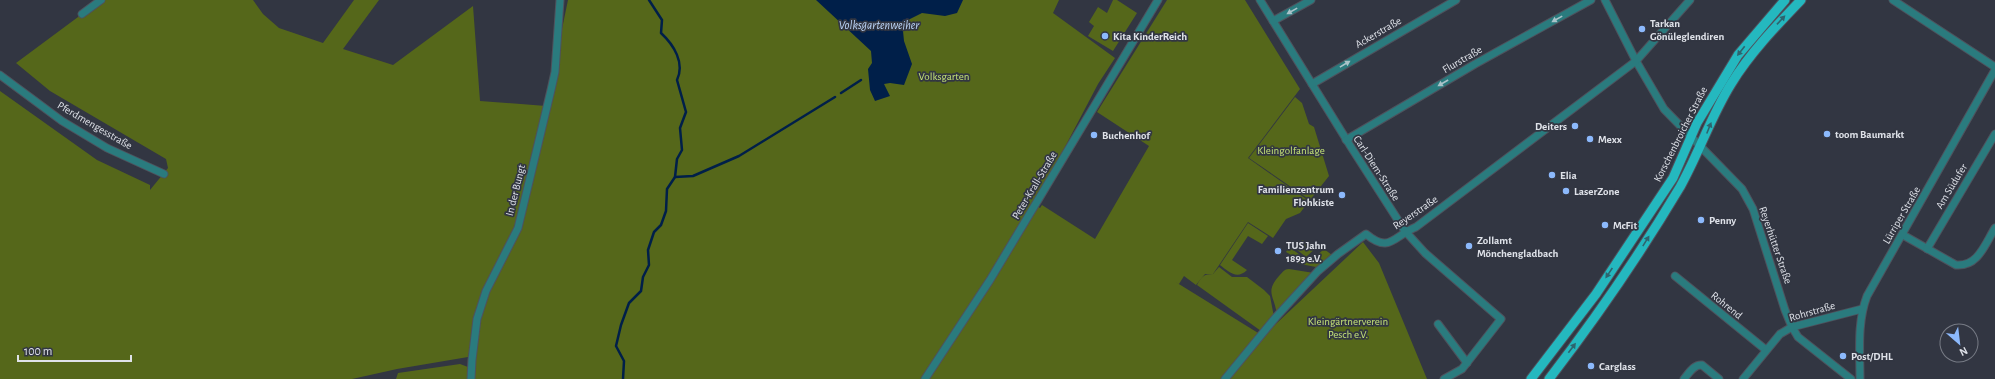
<svg xmlns="http://www.w3.org/2000/svg" width="1995" height="379" font-family="'Alegreya Sans',sans-serif">
  <rect width="100%" height="100%" fill="#323642"/>
  <g fill="#55671a">
    <polygon points="101,0 253,0 263,14 279,28 323,43 354,0 379,0 343,49 393,65 473,6 480,101 546,106 568,0 1059,0 1053,13 1115,58 1098,84 1035,204 1040,208 1042,205 1095,239 1149,146 1097,112 1167,0 1245,0 1300,89 1248,158 1309,201 1300,213 1286,219 1273,238 1248,222 1213,274 1205,274 1196,285 1184,276 1179,284 1174,281 1263,336 1363,242 1379,263 1427,379 471,379 477,319 468,357 397,369 352,379 0,379 0,91 97,160 150,185 150,190 168,168 166,159 50,91 16,63"/>
    <polygon points="1113,0 1117,0 1137,13 1113,51 1088,36 1094,26 1089,22 1098,7 1107,13"/>
    <polygon points="1295,97 1302,103 1309,124 1314,127 1329,176 1310,200 1249,158"/>
    <path d="M1248,223l20,13 -6,8 -14,-8 -16,24 15,10c-10,10 -18,2 -27,-5z"/>
    <polygon points="1302,240 1317,247 1306,257 1296,249"/>
    <polygon points="1289,247 1310,262 1324,249 1332,255 1316,267 1295,263 1298,259 1286,252"/>
    <path d="M1219,267l13,10h15l17,13 6,6 4,21 -13,14 -64,-46c4,-8 7,-11 16,-11z"/>
    <path d="M1289,269l25,4 -37,41c-3,-19 -12,-22 2,-38 4,-4 5,-7 10,-7z"/>
    <polygon points="460,364 468,367 467,379 396,379 398,373"/>
  </g>
  <polygon fill="#001f49" points="816,0 963,0 957,13 945,16 922,13 908,20 903,31 904,41 912,64 904,85 890,83 884,84 890,96 875,101 870,90 868,69 872,63 871,51"/>
  <g fill="none" stroke-linecap="round" stroke-linejoin="round">
    <g stroke="#001f49" stroke-width="2.5">
      <polyline points="841,93 861,80"/>
      <polyline points="675,177 693,176 739,156 835,97"/>
      <path d="M623,379l1,-18 -8,-15 5,-21 8,-22 12,-12 2,-14 6,-12 -1,-15 6,-18 7,-7 5,-14 1,-22 8,-12 2,-18 5,-9 -2,-22 6,-16 -9,-32c8,-17 -3,-35 -16,-47l1,-13 -13,-20"/>
    </g>
    <g stroke="#4e525d" stroke-width="9">
      <g id="minor">
        <polyline points="1260,0 1351,147 1405,231 1425,253 1501,319 1462,369 1444,379"/>
        <polyline points="1605,0 1636,61 1664,109 1742,189 1753,209 1785,310 1792,327 1798,337 1851,379"/>
        <polyline points="1893,0 1995,67"/>
        <polyline points="82,14 101,0"/>
        <polyline points="1273,21 1311,0"/>
        <polyline points="0,75 62,121 107,148 164,174"/>
        <polyline points="1312,84 1456,0"/>
        <polyline points="1346,140 1475,64 1591,0"/>
        <path d="M1903,235l53,30c22,2 29,-21 39,-37"/>
        <polyline points="1927,249 1995,134"/>
        <polyline points="1675,276 1766,350"/>
        <polyline points="1438,324 1467,363"/>
        <polyline points="471,379 472,360 477,319 486,291 518,228 551,90 555,72 560,0"/>
        <polyline points="925,379 990,280 1158,0"/>
        <path d="M1225,379l51,-62 42,-46 20,-17 28,-20c24,20 27,2 50,-7l220,-166 54,-61"/>
        <path d="M1684,379c5,-6 10,-15 18,-14l17,14"/>
        <polyline points="1743,379 1780,334 1792,327 1862,309"/>
        <path d="M1860,379c0,-28 -3,-57 7,-83l128,-226"/>
      </g>
    </g>
    <g stroke="#4e525d" stroke-width="11">
      <g id="major">
        <polyline points="1531,379 1596,294 1673,178 1697,123 1738,55 1785,0"/>
        <path d="M1549,379c47,-61 91,-125 131,-192 19,-34 31,-71 51,-103 19,-31 45,-58 70,-84"/>
      </g>
    </g>
    <use href="#minor" stroke="#2a7b7e" stroke-width="7"/>
    <use href="#major" stroke="#24b8bf" stroke-width="9"/>
  </g>
  <defs><path id="oneway-solid" d="M-6-.8H1V-3.2L6.5 0L1 3.2V.8H-6Z"/></defs>
  <g fill="#a9c3c9">
    <use href="#oneway-solid" transform="translate(1292 11) rotate(151)"/>
    <use href="#oneway-solid" transform="translate(1557 19) rotate(151)"/>
    <use href="#oneway-solid" transform="translate(1345 64) rotate(-31)"/>
    <use href="#oneway-solid" transform="translate(1443 83) rotate(150)"/>
  </g>
  <g fill="#2d646e">
    <use href="#oneway-solid" transform="translate(1781 20) rotate(-47)"/>
    <use href="#oneway-solid" transform="translate(1741 51) rotate(128)"/>
    <use href="#oneway-solid" transform="translate(1709 128) rotate(-68)"/>
    <use href="#oneway-solid" transform="translate(1646 241) rotate(-58)"/>
    <use href="#oneway-solid" transform="translate(1609 273) rotate(124)"/>
    <use href="#oneway-solid" transform="translate(1572 348) rotate(-53)"/>
  </g>
  <g fill="#8cb9fc" stroke="#323642" stroke-width="1.5">
    <circle cx="1642" cy="29" r="4"/>
    <circle cx="1105" cy="36" r="4"/>
    <circle cx="1575" cy="126" r="4"/>
    <circle cx="1827" cy="134" r="4"/>
    <circle cx="1094" cy="135" r="4"/>
    <circle cx="1590" cy="139" r="4"/>
    <circle cx="1552" cy="175" r="4"/>
    <circle cx="1566" cy="191" r="4"/>
    <circle cx="1342" cy="195" r="4"/>
    <circle cx="1701" cy="220" r="4"/>
    <circle cx="1605" cy="225" r="4"/>
    <circle cx="1469" cy="246" r="4"/>
    <circle cx="1278" cy="251" r="4"/>
    <circle cx="1843" cy="356" r="4"/>
    <circle cx="1591" cy="366" r="4"/>
  </g>
  <g text-anchor="middle" stroke-width="3.5" stroke-linejoin="round" paint-order="stroke">
    <g font-size="11" font-weight="bold" fill="#dfe2e9" stroke="#323642" text-anchor="start">
      <text x="1650" y="27">Tarkan<tspan x="1650" dy="13">Gönüleglendiren</tspan></text>
      <text x="1113" y="40">Kita KinderReich</text>
      <text x="1567" y="130" text-anchor="end">Deiters</text>
      <text x="1835" y="138">toom Baumarkt</text>
      <text x="1102" y="139">Buchenhof</text>
      <text x="1598" y="143">Mexx</text>
      <text x="1560" y="179">Elia</text>
      <text x="1334" y="193" text-anchor="end">Familienzentrum<tspan x="1334" dy="13">Flohkiste</tspan></text>
      <text x="1574" y="195">LaserZone</text>
      <text x="1709" y="224">Penny</text>
      <text x="1613" y="229">McFit</text>
      <text x="1477" y="244">Zollamt<tspan x="1477" dy="13">Mönchengladbach</tspan></text>
      <text x="1286" y="249">TUS Jahn<tspan x="1286" dy="13">1893 e.V.</tspan></text>
      <text x="1851" y="360">Post/DHL</text>
      <text x="1599" y="370">Carglass</text>
    </g>
    <g font-size="11" fill="#dfe2e9" stroke="#323642">
      <text transform="translate(1378 32) rotate(-30)" y="4">Ackerstraße</text>
      <text transform="translate(1462 59) rotate(-30)" y="4">Flurstraße</text>
      <text transform="translate(95 125) rotate(30)" y="4">Pferdmengesstraße</text>
      <text transform="translate(1680 134) rotate(-63)" y="4">Korschenbroicher Straße</text>
      <text transform="translate(1377 168) rotate(57)" y="4">Carl-Diem-Straße</text>
      <text transform="translate(1034 185) rotate(-59)" y="4">Peter-Krall-Straße</text>
      <text transform="translate(1951 186) rotate(-59)" y="4">Am Südufer</text>
      <text transform="translate(515 190) rotate(-76)" y="4">In der Bungt</text>
      <text transform="translate(1415 212) rotate(-34)" y="4">Reyerstraße</text>
      <text transform="translate(1901 215) rotate(-60)" y="4">Lürriper Straße</text>
      <text transform="translate(1776 245) rotate(71)" y="4">Reyerhütter Straße</text>
      <text transform="translate(1727 305) rotate(39)" y="4">Rohrend</text>
      <text transform="translate(1812 311) rotate(-16)" y="4">Rohrstraße</text>
    </g>
    <g font-size="11" fill="#c6e478" stroke="#323642">
      <text x="944" y="80">Volksgarten</text>
      <text x="1291" y="154">Kleingolfanlage</text>
      <text x="1348" y="325">Kleingärtnerverein<tspan x="1348" dy="13">Pesch e.V.</tspan></text>
    </g>
    <g font-size="12" font-style="italic" fill="#bdd6f9" stroke="#323642">
      <text x="879" y="29">Volksgartenweiher</text>
    </g>
  </g>
  <g transform="translate(1959 343) rotate(152)"><circle r="19" fill="#323642" stroke="#777b85"/>
  <path d="M0-3L7 15L0 10L-7 15Z" fill="#8cb9fc"/>
  <text y="-6" font-size="11" font-weight="bold" text-anchor="middle" fill="#dfe2e9">N</text>
  </g>
  <path d="M18 355v6h113v-6" fill="none" stroke="#dfe2e9" stroke-width="2"/>
  <text x="24" y="355" font-size="12" fill="#dfe2e9" stroke="#323642" stroke-width="3" paint-order="stroke">100 m</text>
</svg>
